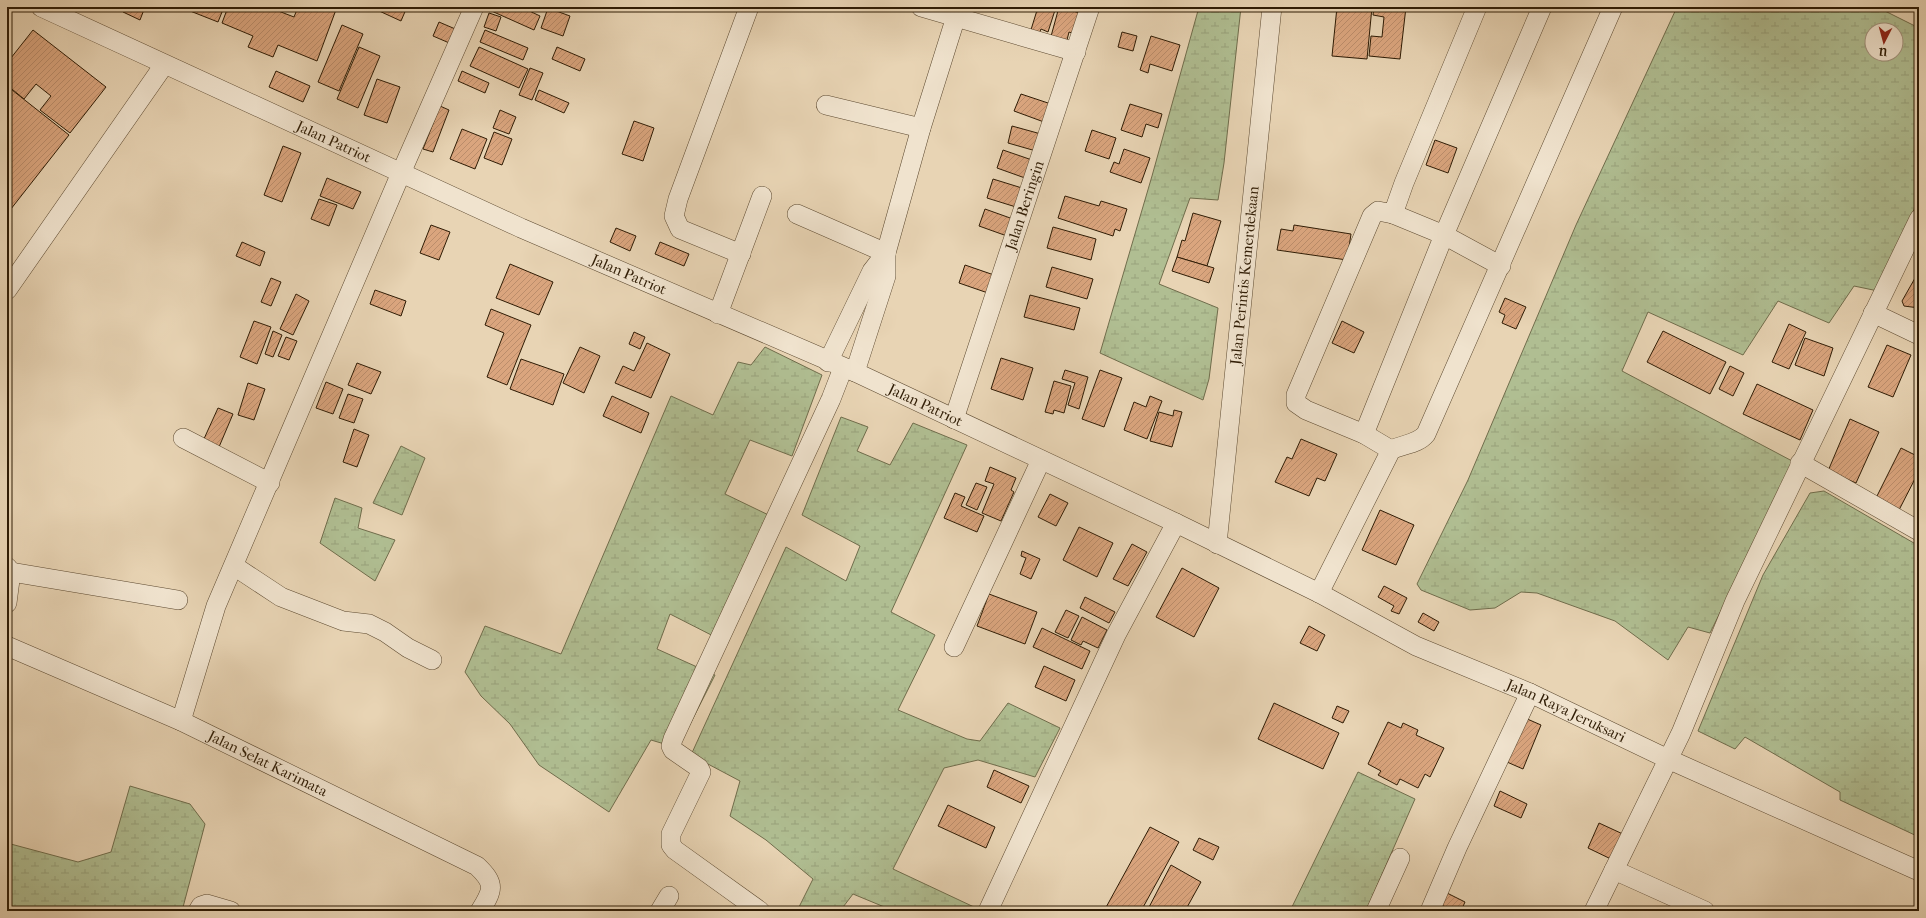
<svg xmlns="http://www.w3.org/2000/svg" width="1926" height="918" font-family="'IM FELL French Canon',serif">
  <defs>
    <pattern id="wetland-marsh" width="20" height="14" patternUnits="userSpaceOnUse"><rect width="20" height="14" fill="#b0be92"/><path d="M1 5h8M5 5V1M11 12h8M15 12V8" fill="none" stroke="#98a37c"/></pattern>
    <pattern id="building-hatch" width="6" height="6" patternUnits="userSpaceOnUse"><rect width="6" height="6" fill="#daa57e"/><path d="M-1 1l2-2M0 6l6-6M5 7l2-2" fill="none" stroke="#bb8d6b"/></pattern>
  </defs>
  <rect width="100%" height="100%" fill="#e8d4b4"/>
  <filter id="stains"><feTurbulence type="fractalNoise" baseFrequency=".005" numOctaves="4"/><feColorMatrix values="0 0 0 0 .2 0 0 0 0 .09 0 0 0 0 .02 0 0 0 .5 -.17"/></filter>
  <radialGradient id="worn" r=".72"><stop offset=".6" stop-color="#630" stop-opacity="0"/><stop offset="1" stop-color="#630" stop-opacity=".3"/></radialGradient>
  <g fill="url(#wetland-marsh)" stroke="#706d4c" fill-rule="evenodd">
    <polygon points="1199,7 1241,7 1224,163 1218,200 1190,198 1159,284 1218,308 1209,379 1203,400 1100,353 1152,176"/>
    <path d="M1677,7h200l42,21v170l-41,93 -24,-5 -25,37 -51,-22 -35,54 -95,-43 -26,59 172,91 -84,171 -22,-6 -20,33 -53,-39 -78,-28 -16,-1 -26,16 -25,2 -49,-20 -4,-6 51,-104 108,-255zM1872,30h24v24h-24z"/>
    <polygon points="765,347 822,375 792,456 750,440 725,494 781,521 727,643 670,614 657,649 715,675 678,748 651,740 609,812 539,765 510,724 481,696 465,672 485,626 561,654 671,396 713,415 738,362 751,365"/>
    <polygon points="841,417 868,427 857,451 890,465 913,423 967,445 891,612 935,635 898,710 967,739 980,741 1008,703 1060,728 1035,777 978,760 944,768 893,869 974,907 971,911 894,911 853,894 840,911 797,911 813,879 766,840 730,816 740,781 691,755 786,547 846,581 860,546 802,515"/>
    <polygon points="401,446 425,458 402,515 373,503"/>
    <polygon points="1824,491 1919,546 1919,837 1840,800 1840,792 1745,737 1735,749 1698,731 1763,575 1810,493"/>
    <polygon points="335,498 362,508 358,528 395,540 375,581 320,543"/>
    <polygon points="1358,772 1415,799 1366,911 1290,911"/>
    <polygon points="130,786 190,804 205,824 182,911 7,911 7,843 78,862 111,852"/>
  </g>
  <g fill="url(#building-hatch)" stroke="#2f1c05">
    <polygon points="125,7 145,7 140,20 123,12"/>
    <polygon points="180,7 224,7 218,22"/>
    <polygon points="228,7 268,7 294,17 298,7 337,7 317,61 278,45 273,57 248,47 253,36 222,23"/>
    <polygon points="378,7 407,7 401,21 377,10"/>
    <polygon points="488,7 521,7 540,16 534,30 487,9"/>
    <polygon points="1038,7 1056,7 1048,32 1041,29 1038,36 1030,33"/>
    <polygon points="1059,7 1083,14 1077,35 1069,32 1066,44 1050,40"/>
    <polygon points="1337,7 1372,7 1367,59 1332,56"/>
    <polygon points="1374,7 1406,7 1400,59 1369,56 1371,36 1382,37 1384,17 1373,15"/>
    <polygon points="548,8 570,16 563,36 541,28"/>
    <polygon points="489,13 501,17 496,31 484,27"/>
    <polygon points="439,22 460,31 454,45 433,36"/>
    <polygon points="342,25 363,34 339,91 318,82"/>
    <polygon points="33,30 106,87 70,133 40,110 51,96 36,84 24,99 7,85 7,63"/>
    <polygon points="485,30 528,48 523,60 480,42"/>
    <polygon points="1122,32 1137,36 1133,51 1118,47"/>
    <polygon points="1151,36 1180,45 1172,71 1150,64 1148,73 1140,70"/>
    <polygon points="359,47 380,56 358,108 337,99"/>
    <polygon points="479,47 528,69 519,88 470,66"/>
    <polygon points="557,47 585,59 580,71 552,59"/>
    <polygon points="530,68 543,73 532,100 519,95"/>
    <polygon points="276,71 310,86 303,102 269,87"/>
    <polygon points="462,71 489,83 485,93 458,81"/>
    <polygon points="377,79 400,87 387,123 364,115"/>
    <polygon points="7,86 69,135 7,214"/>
    <polygon points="539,90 569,103 564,113 535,100"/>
    <polygon points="1021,94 1051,104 1044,122 1014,111"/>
    <polygon points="1130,104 1162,114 1158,128 1146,124 1142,137 1121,130"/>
    <polygon points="440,106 449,110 433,152 423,149"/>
    <polygon points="500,110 516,117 509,134 493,128"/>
    <polygon points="634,121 654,128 643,161 622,154"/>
    <polygon points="1012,126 1041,134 1036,151 1008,143"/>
    <polygon points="462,129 487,139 475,169 450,159"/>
    <polygon points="1092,130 1116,138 1109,159 1085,151"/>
    <polygon points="494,132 512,139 502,165 484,158"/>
    <polygon points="1435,140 1457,148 1448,173 1426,165"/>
    <polygon points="283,146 301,153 282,202 264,195"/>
    <polygon points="1124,149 1150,158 1141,183 1110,172 1114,162 1119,164"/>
    <polygon points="1003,150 1032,160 1025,178 997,168"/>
    <polygon points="327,178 361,192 353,209 320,196"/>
    <polygon points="993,179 1022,188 1016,207 987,198"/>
    <polygon points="1065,196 1099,206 1101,201 1127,209 1120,231 1115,229 1113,236 1058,218"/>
    <polygon points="319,199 337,205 329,226 311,219"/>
    <polygon points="985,209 1013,219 1007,236 979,226"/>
    <polygon points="1193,213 1221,221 1207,266 1177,257 1182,240 1185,241"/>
    <polygon points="431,225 450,232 439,260 420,253"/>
    <polygon points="1294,225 1351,234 1347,260 1277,250 1281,229 1293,231"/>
    <polygon points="1053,227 1096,239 1091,260 1047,248"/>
    <polygon points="616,228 636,236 630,251 610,242"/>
    <polygon points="242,242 265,252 260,266 236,256"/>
    <polygon points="660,242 689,254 684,266 655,254"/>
    <polygon points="1177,257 1214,268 1209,283 1172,271"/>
    <polygon points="510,264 553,282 539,315 496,298"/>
    <polygon points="965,265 994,275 988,293 959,283"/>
    <polygon points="1052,267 1093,279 1087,299 1046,287"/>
    <polygon points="1919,271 1919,308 1904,306 1902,301"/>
    <polygon points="271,278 281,282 271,306 261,302"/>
    <polygon points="375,290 406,301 401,316 370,304"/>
    <polygon points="296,294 309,301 293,335 280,329"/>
    <polygon points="1030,295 1080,308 1074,330 1024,317"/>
    <polygon points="1505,298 1526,307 1516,329 1502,323 1505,315 1499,312"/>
    <polygon points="491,309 531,325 507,385 487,377 504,333 485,325"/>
    <polygon points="254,321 271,327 257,364 240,357"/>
    <polygon points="1342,321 1364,332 1354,353 1332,343"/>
    <polygon points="1789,324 1806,332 1789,369 1772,362"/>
    <polygon points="273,331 282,335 273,357 265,354"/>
    <polygon points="1663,331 1726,362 1710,394 1647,362"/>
    <polygon points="634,332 645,337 640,349 629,344"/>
    <polygon points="286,337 297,341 289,360 278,356"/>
    <polygon points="1805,338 1833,348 1824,376 1795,365"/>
    <polygon points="647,343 670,354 651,398 615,383 623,366 634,371"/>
    <polygon points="1887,345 1911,355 1893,397 1868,387"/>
    <polygon points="580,347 600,356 584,393 563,383"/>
    <polygon points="1001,358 1033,368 1023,400 991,389"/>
    <polygon points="521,359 564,374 553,405 510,389"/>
    <polygon points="357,363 381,372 371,394 348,385"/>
    <polygon points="1730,366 1744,373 1733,396 1719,389"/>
    <polygon points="1065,370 1088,377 1079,409 1068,405 1075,383 1062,379"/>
    <polygon points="1100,370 1122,378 1104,427 1082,419"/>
    <polygon points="1054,381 1071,386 1064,413 1054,410 1053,414 1045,412"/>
    <polygon points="326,382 343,389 333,414 316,408"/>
    <polygon points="248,383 265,389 254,420 238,415"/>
    <polygon points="1757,384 1813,410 1800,440 1743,414"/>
    <polygon points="348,394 363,399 354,423 339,418"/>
    <polygon points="612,396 649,413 641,433 603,416"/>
    <polygon points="1150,396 1162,401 1147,439 1124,430 1134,402 1146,407"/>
    <polygon points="218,408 233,414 219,447 203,441"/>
    <polygon points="1174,410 1182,412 1172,447 1150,441 1159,412 1173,416"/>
    <polygon points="1850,419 1879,432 1856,483 1828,471"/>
    <polygon points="354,429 369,435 357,467 343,462"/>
    <polygon points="1301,439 1337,454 1325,481 1317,478 1309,496 1275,482 1287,457 1292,459"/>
    <polygon points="1901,448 1919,457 1919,471 1898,512 1875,500"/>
    <polygon points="990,467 1016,478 1011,490 1014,492 1001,521 982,513 994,484 985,481"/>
    <polygon points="976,483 987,487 977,510 966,505"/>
    <polygon points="955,493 965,497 961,506 984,516 977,532 944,518"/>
    <polygon points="1050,494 1068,503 1056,526 1038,517"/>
    <polygon points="1380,510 1414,525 1396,565 1362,550"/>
    <polygon points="1079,527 1113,543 1097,577 1063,560"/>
    <polygon points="1132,544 1147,552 1128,586 1113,579"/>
    <polygon points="1022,551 1040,559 1031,579 1020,574 1026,558 1021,556"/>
    <polygon points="1182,568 1219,588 1194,637 1156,617"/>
    <polygon points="1384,586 1407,598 1399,614 1391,611 1394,606 1378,597"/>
    <polygon points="989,594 1037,612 1025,644 977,626"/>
    <polygon points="1085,597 1115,612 1109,623 1080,608"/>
    <polygon points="1066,610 1079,616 1068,638 1055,632"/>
    <polygon points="1423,613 1439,622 1434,631 1418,622"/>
    <polygon points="1082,617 1107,630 1098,648 1083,641 1081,645 1071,640"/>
    <polygon points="1309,626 1325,635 1317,651 1300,643"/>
    <polygon points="1042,628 1090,651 1082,669 1033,647"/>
    <polygon points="1044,666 1075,680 1066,701 1035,687"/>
    <polygon points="1274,703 1339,733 1323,769 1258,739"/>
    <polygon points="1337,706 1349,711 1343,723 1332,718"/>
    <polygon points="1525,718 1541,725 1523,769 1507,762"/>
    <polygon points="1388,722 1401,728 1403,723 1418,730 1416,735 1444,748 1430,777 1425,774 1418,788 1400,779 1397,785 1378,775 1381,771 1368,764"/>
    <polygon points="994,770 1029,786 1021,803 987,787"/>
    <polygon points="1500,791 1527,804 1521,818 1494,806"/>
    <polygon points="948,805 995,827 986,848 938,826"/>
    <polygon points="1599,823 1625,835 1613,860 1588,848"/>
    <polygon points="1150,827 1179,842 1141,911 1104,911"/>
    <polygon points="1199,838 1219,847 1213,860 1193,850"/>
    <polygon points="1171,865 1201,882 1185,911 1147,911"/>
    <polygon points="1445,892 1465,902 1461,911 1455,911 1439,904"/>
  </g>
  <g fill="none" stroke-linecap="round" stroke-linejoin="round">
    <g stroke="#5d4a31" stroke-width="20">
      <g id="minor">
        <path id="s1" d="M41,7l480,221 334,144 321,151 143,70 97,53 114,47 138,66 251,112"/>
        <polyline points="921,7 1076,52"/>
        <polyline points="826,105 921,128"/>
        <polyline points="797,214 886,253"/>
        <polyline points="1393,214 1444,235 1501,266"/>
        <polyline points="741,254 680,229 674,216 678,199 749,7"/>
        <polyline points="7,290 164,65"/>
        <polyline points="1873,313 1919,335"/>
        <polyline points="718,314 762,196"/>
        <polyline points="828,362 872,271 886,253"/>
        <polyline points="855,372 886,276 886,253 921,128 959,7"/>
        <path id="s2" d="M954,419l136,-412"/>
        <polyline points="1364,434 1444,235 1542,7"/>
        <polyline points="183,438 270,483"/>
        <polyline points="1391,450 1364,434 1306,410 1296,403 1296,395 1372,216 1378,211 1393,214 1404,183 1477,7"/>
        <polyline points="1800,463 1919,531"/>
        <path id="s3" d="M1217,544l55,-537"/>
        <polyline points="234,566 281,597 343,621 369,624 385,632 408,648 432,660"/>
        <polyline points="7,567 11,572 7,603"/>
        <polyline points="11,572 178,600"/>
        <path d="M1319,593l72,-143c13,-6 27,-6 35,-16l187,-427"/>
        <path id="s4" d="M7,646l174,75 296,145c19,18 16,24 3,45"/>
        <polyline points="954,647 1041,460"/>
        <polyline points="181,721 216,606 401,173 474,7"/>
        <polyline points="1614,870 1705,911"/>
        <polyline points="198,911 201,906 207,904 231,911"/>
        <polyline points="660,911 669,896"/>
        <polyline points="760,911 675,850 671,845 671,834 701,772 699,768 673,750 671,746 673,739 831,399 843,368"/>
        <polyline points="988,911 1116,635 1176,523"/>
        <polyline points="1376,911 1400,858"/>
        <polyline points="1430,911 1457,848 1530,693"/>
        <polyline points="1594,911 1681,733 1735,601 1919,219"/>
      </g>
    </g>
    <use href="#minor" stroke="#f0e3ce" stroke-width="19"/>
  </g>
  <g text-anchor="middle" stroke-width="3" stroke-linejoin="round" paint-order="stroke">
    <g font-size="15" fill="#2f1c05" stroke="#f0e3ce">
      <text dy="5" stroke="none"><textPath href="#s1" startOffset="322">Jalan Patriot</textPath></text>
      <text dy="5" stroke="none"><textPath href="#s2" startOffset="225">Jalan Beringin</textPath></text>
      <text dy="5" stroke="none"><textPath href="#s1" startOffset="646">Jalan Patriot</textPath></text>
      <text dy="5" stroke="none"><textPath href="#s3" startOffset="270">Jalan Perintis Kemerdekaan</textPath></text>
      <text dy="5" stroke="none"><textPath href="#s1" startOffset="970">Jalan Patriot</textPath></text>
      <text dy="5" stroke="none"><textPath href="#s1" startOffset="1680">Jalan Raya Jeruksari</textPath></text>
      <text dy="5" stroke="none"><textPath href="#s4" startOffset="286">Jalan Selat Karimata</textPath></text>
    </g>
  </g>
  <rect width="1926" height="918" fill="none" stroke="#e8d4b4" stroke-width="24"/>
  <rect x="8" y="8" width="1910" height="902" fill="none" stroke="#2f1c05" stroke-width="2"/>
  <rect x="12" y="12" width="1902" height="894" fill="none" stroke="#2f1c05"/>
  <g transform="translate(1884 42) rotate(186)"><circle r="19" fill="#f0e3ce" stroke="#a3937e"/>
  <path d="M0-3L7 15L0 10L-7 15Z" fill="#8f2418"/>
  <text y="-6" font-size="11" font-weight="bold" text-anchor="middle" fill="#2f1c05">U</text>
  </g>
  <rect width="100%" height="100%" filter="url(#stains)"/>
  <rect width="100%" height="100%" fill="url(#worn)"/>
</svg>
